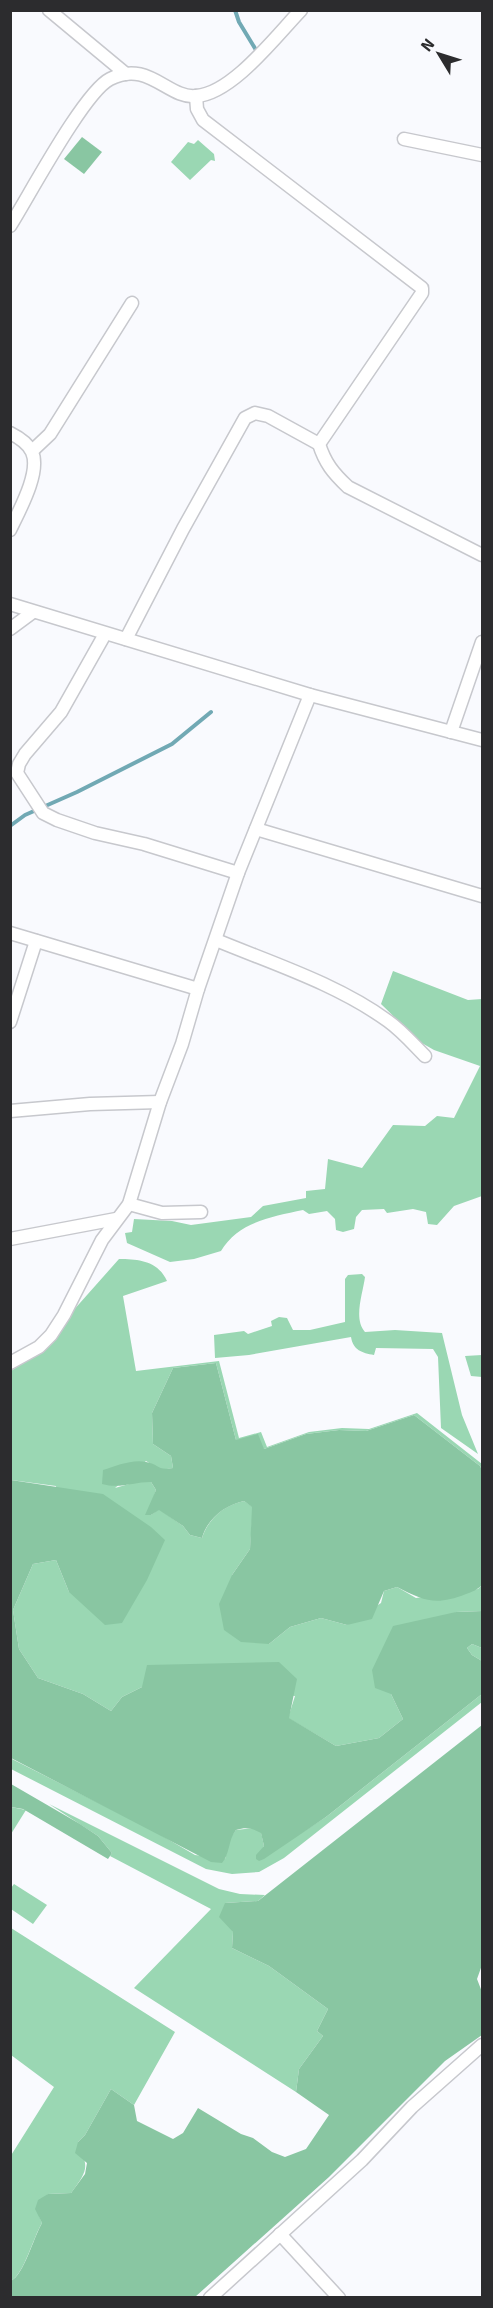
<svg xmlns="http://www.w3.org/2000/svg" width="493" height="2308" font-family="Signika,sans-serif">
  <rect width="100%" height="100%" fill="#f9fafe"/>
  <g fill="#9ad7b3">
    <polygon points="198,140 214,154 215,161 211,160 190,180 171,162 188,142 194,144"/>
    <path d="M393,971l75,29 14,-1v197l-28,10 -17,19 -9,-1 -2,-12 -13,-3 -26,4 -3,-4 -22,1 -6,7 -2,12 -11,3 -7,-2 -1,-11 -8,-8 -18,3 -6,-4c-32,7 -65,12 -82,41l-27,8 -24,3 -43,-19 -2,-10 7,-1 2,-13 38,2 19,4 60,-8 12,-11 43,-8v-7l19,-2 3,-30 34,9 31,-43 32,1 12,-10 17,2 26,-52 -46,-16 -14,-8 -39,-38z"/>
    <path d="M119,1259c20,0 39,2 48,22l-44,15 13,75 83,-10 20,77 22,-6 6,15 42,-15 33,-4 27,1 48,-16 65,51v6l-2,-4 -66,-51 -48,16 -27,-1 -33,4 -42,15 -28,-9 -20,-77 -43,5 -21,45 1,31 18,12 2,12 -12,2 -15,-9 -31,27 21,-6h15l5,8 -5,15v10l8,-6 24,17 7,9 12,3c6,-19 22,-33 42,-37l9,6 -3,42 -18,26 37,69 21,-17 31,-9 26,7 34,-22 3,-12 13,-4 19,11 62,-9 4,-4v26l-26,1 -65,82 12,25 -24,19 -43,8 -48,-28 7,-22 -153,-9 -20,10 -11,14 -28,-17 -45,-16 -19,-29 -6,-39 20,-46 23,-4 13,32 -13,-106 -45,-6v-109l21,-14z"/>
    <path d="M362,1274l3,3c-2,16 -12,42 0,55l30,-2 47,3 20,82 16,39 -37,-26 -3,-71 -5,-8 -57,-1 -2,7c-12,-2 -21,-5 -23,-18l-102,18 -34,3 -1,-23 30,-4 4,3 24,-8 -1,-5 8,-4 8,1 6,12h17l35,-8v-43l3,-4z"/>
    <polygon points="482,1355 482,1377 471,1376 465,1356"/>
    <polygon points="472,1644 482,1648 482,1661 472,1655 467,1648"/>
    <polygon points="482,1694 482,1702 284,1858 259,1872 232,1874 206,1869 11,1769 10,1758 152,1830 195,1855 225,1859 230,1838 236,1830 254,1828 261,1832 264,1846 261,1851 295,1837 326,1817"/>
    <polygon points="49,1804 219,1889 240,1894 265,1895 258,1901 225,1903 233,1932 232,1948 269,1966 328,2009 317,2031 323,2036 299,2069 296,2092 134,1988 211,1909 110,1856 112,1853 98,1836"/>
    <polygon points="11,1807 26,1810 11,1834"/>
    <polygon points="14,1884 47,1905 33,1924 11,1909 11,1888"/>
    <path d="M11,1928l164,104 -41,73 -23,-16 -26,46 -7,7c11,26 10,28 -7,51l-23,1 -9,22 3,7c-9,15 -18,51 -31,58l-1,-124 44,-70 -43,-32z"/>
  </g>
  <g fill="#89c6a2">
    <polygon points="82,137 102,152 84,174 64,159"/>
    <path d="M216,1363l20,77 22,-6 6,15 42,-15 33,-4 27,1 48,-16 66,51 2,4v115c-5,5 -10,7 -16,9 -30,12 -42,7 -69,-7l-13,4 -12,28 -25,6 -26,-7 -31,9 -21,17 -28,-2 -17,-12 -5,-26 13,-29 18,-26 2,-42 -8,-6c-19,4 -37,18 -42,37l-12,-3 -7,-9 -24,-16 -8,5h-6l11,-25 -5,-8c-18,0 -31,7 -49,2l1,-14c13,-4 29,-11 43,-8 13,2 11,9 27,6l-2,-12 -18,-12 -1,-31 21,-45z"/>
    <path d="M11,1480l92,14 48,33 14,13 -18,40 -25,43 -17,2 -36,-33 -13,-32 -23,4 -20,46 6,39 19,29 45,16 28,17 11,-14 20,-10 5,-22 132,-3 18,17 -8,39 47,28 43,-8 24,-19 -12,-25 -16,-6 -3,-18 21,-44 63,-14 26,-1v37l-10,-4 -5,4 5,7 10,6v33l-156,123 -62,42 -5,2 -3,-2v-4l8,-9 -3,-13c-9,-5 -15,-6 -25,-3 -8,10 -6,24 -14,33l-11,-1 -200,-104z"/>
    <path d="M482,1725v240l-5,14 5,13v43l-37,26 -116,116 -134,120h-184v-16c13,-7 22,-42 31,-58l-7,-14 3,-9 10,-6 23,-1 14,-19 2,-11 -12,-10 3,-11 7,-7 26,-46 23,16 3,16 36,18 10,-6 15,-25 43,26 12,4 19,14 13,5 21,-8 23,-34 -33,-23 3,-23 24,-33 -6,-5 11,-22 -59,-43 -37,-18 1,-16 -14,-15 6,-14 33,-2z"/>
    <polygon points="11,1784 80,1824 98,1836 112,1853 108,1859 23,1809 11,1807"/>
  </g>
  <g fill="none" stroke-linecap="round" stroke-linejoin="round">
    <g stroke="#71a9b4" stroke-width="4">
      <polyline points="235,10 239,22 256,50"/>
      <polyline points="10,826 25,815 77,792 172,744 211,712"/>
    </g>
    <g stroke="#c7c8cd" stroke-width="15">
      <g id="street">
        <polyline points="49,10 126,74"/>
        <path d="M196,96l1,13 6,11 219,168v5l-103,151c6,19 14,29 29,43l134,68"/>
        <polyline points="404,139 482,155"/>
        <path d="M10,226c19,-30 74,-134 100,-147 38,-20 58,20 86,17 36,-2 80,-60 105,-86"/>
        <path d="M10,433c8,4 18,10 22,19 9,20 -13,59 -22,78"/>
        <polyline points="32,451 50,434 132,303"/>
        <polyline points="10,604 310,695 482,740"/>
        <polyline points="10,629 33,612"/>
        <polyline points="105,634 61,712 25,754 19,764 17,773 43,813 57,820 95,833 144,844 238,873"/>
        <polyline points="126,639 183,529 245,418 255,413 268,416 319,444"/>
        <polyline points="451,732 482,642"/>
        <polyline points="256,829 482,896"/>
        <polyline points="10,933 198,989"/>
        <path d="M216,940c58,24 121,44 172,81 14,10 25,23 37,35"/>
        <polyline points="10,1022 36,941"/>
        <polyline points="10,1111 90,1104 160,1102"/>
        <polyline points="129,1204 162,1213 201,1212"/>
        <polyline points="10,1239 116,1219"/>
        <polyline points="10,1363 39,1347 51,1335 64,1315 102,1240 129,1204 160,1102 182,1044 198,989 238,873 310,695"/>
        <polyline points="280,2234 339,2298"/>
        <polyline points="210,2298 362,2160 412,2107 482,2045"/>
      </g>
    </g>
    <use href="#street" stroke="#fff" stroke-width="12"/>
  </g>
  <rect width="493" height="2308" fill="none" stroke="#2c2c2e" stroke-width="24"/>
  <g transform="translate(439 54) rotate(308)" stroke="#f9fafe" stroke-width="4.5" paint-order="stroke">
  <path d="M0-4.5L10 22L0 15L-10 22Z" fill="#2c2c2e"/>
  <text y="-9" font-size="16" font-weight="bold" text-anchor="middle" fill="#2c2c2e">N</text>
  </g>
</svg>
